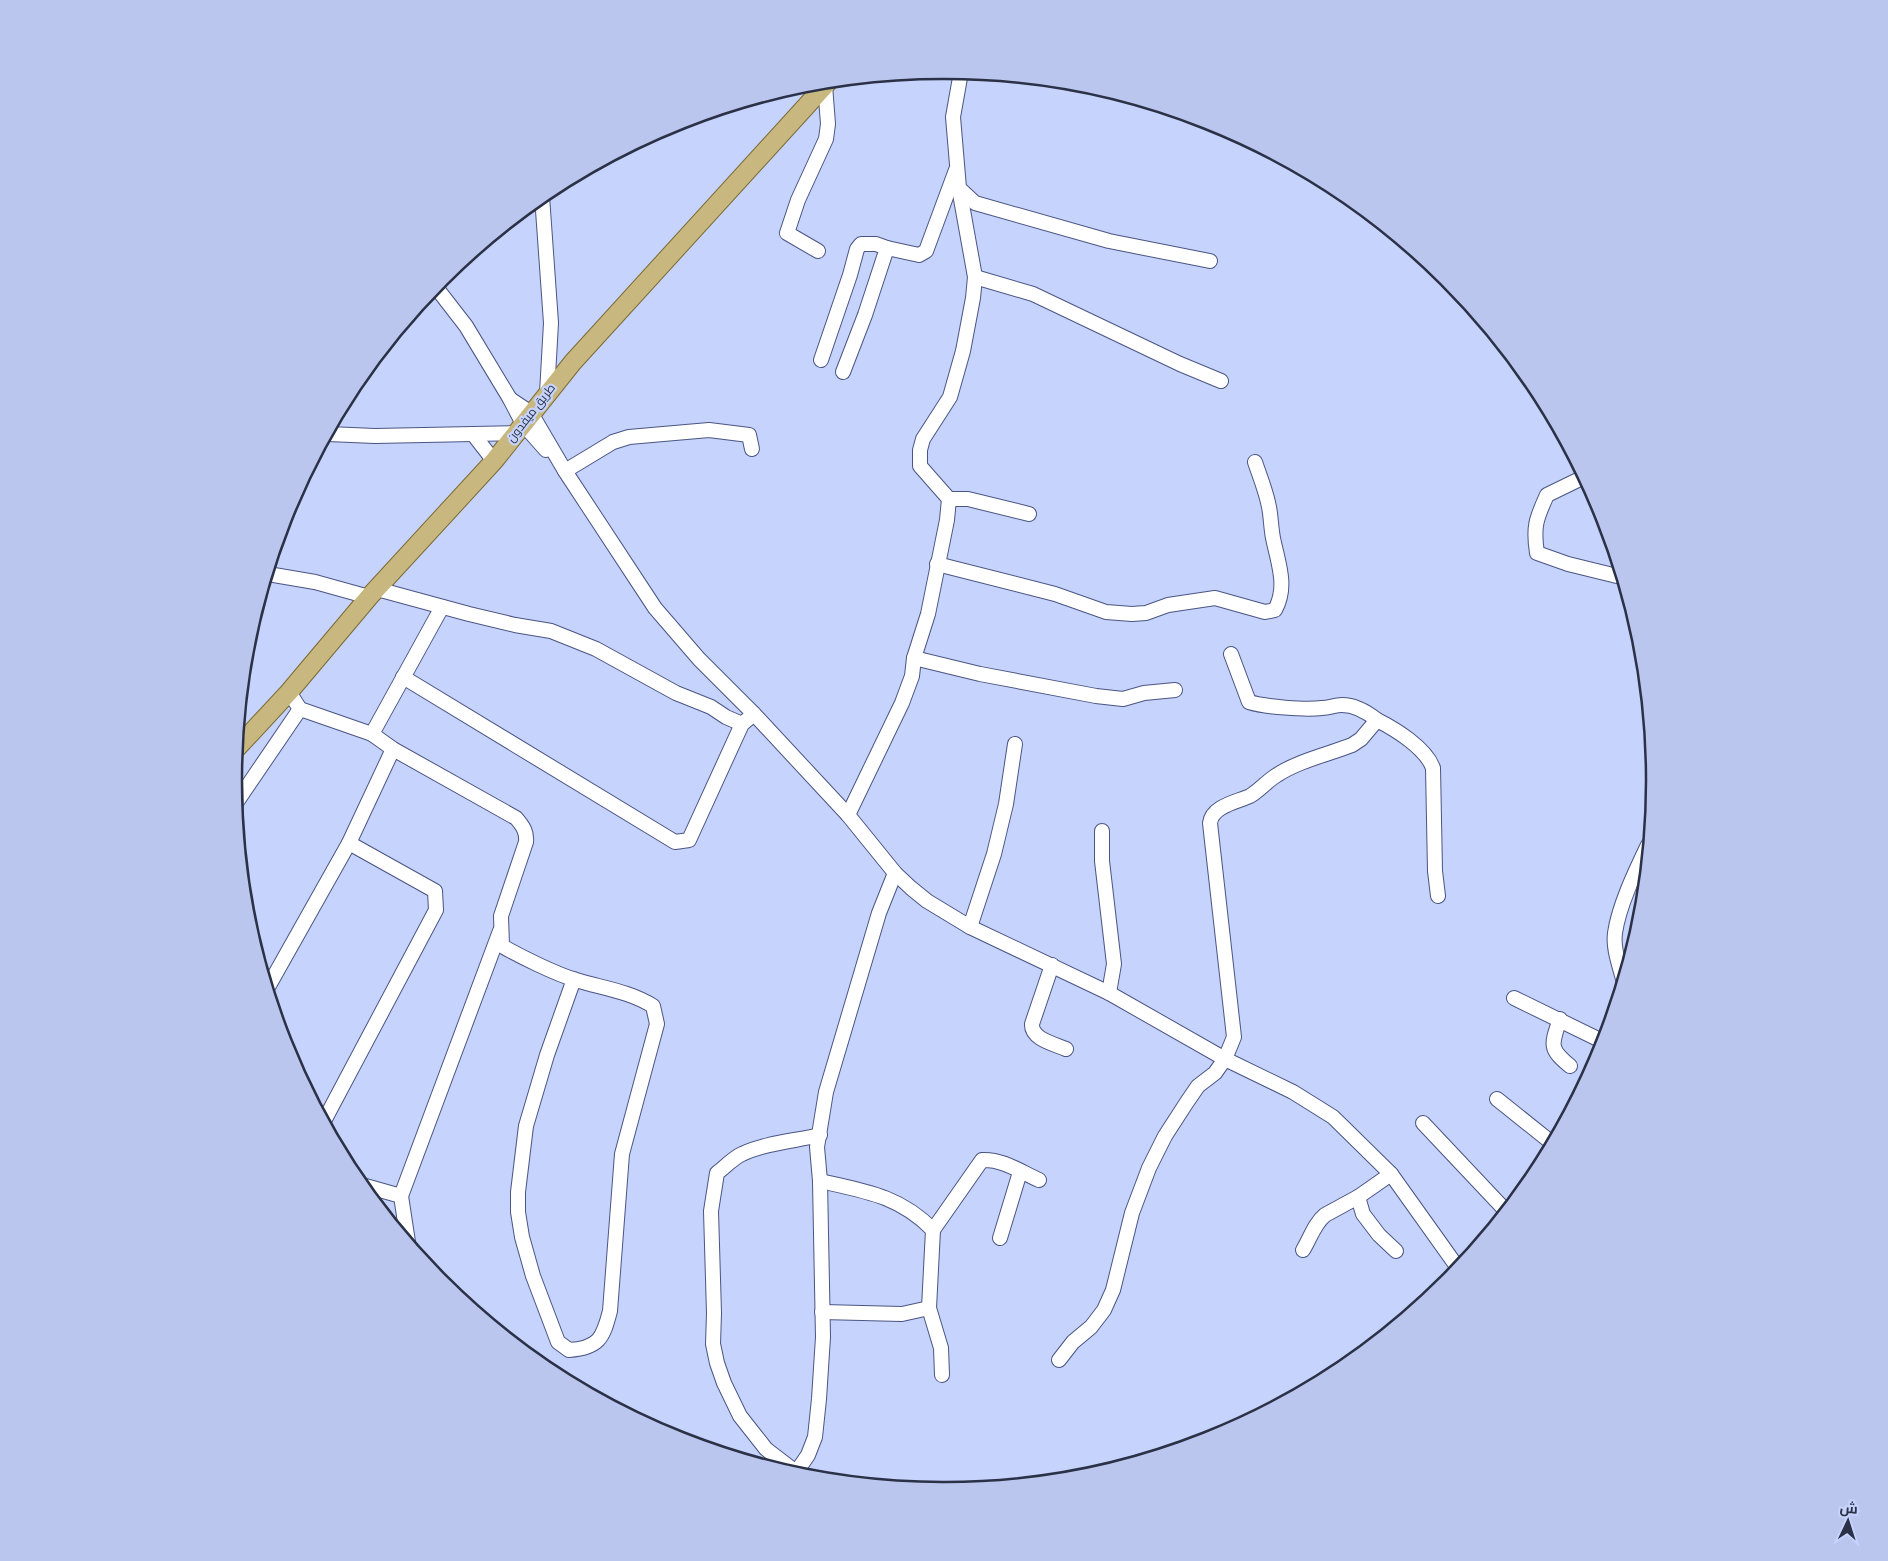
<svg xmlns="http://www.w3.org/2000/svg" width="1888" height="1561" font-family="Overpass,Cairo,sans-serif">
  <rect width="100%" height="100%" fill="#c6d3fd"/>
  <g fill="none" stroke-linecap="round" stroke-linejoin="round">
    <g stroke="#4a5583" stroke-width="16">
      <g id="minor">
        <polyline points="961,72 953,117 959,188 975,203 1109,241 1210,261"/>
        <polyline points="542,196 551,323 547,393"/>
        <polyline points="818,251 787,233 798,200 826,139 828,124 825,85"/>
        <polyline points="975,277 1033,294 1180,364 1221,381"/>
        <polyline points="435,286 466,326 510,399 523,424 546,450"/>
        <polyline points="821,360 850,275 857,249 861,244 876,244 887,248"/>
        <polyline points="843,372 865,315 887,248 919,255 926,251 956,170"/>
        <polyline points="510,399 531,413 565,471 655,608 699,659 754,714 848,815 895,873 911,888 927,901 970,927 1109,993 1225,1059 1293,1092 1333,1117 1391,1174 1458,1268"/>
        <polyline points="328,434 375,436 516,433"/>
        <polyline points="473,434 494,461"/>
        <polyline points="565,471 613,442 629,437 709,430 749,435 752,449"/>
        <path d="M1584,477l-37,18c-11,24 -14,32 -10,58l31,11 53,13"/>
        <polyline points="949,499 968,499 1029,514"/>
        <path d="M937,564l118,30 51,18 26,2 14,-1 22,-8 47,-7 50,14 10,-2c13,-24 3,-47 -2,-72 -2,-10 -2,-21 -4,-31 -3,-16 -9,-30 -14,-45"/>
        <polyline points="268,574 315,582 369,597"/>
        <polyline points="377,589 469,614 515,625 551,631 596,649 676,693 711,707 726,717 742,724"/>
        <path d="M442,607l-70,127 21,15 123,69c7,8 11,14 10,24l-25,74 1,30c19,11 54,28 74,34 26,8 53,11 77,26l4,18 -35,130 -12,157c-7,27 -11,37 -41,39l-11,-8 -25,-66 -11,-39 -4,-25v-20l8,-66 21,-71 27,-76"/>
        <path d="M1231,654l18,48c16,5 56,8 73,6 7,0 13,-3 20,-3 13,0 25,7 35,15"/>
        <polyline points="914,658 980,674 1096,696 1123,699 1144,693 1175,690"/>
        <polyline points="403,677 675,842 689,840 742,724 754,714"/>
        <polyline points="289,692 300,709 372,734"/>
        <polyline points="236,803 300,709"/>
        <polyline points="848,815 902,703 912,676 914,658 928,614 947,520 949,499 920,466 920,450 923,439 950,397 963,351 973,298 975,277 959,188"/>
        <polyline points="1102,831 1102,861 1114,964 1109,993"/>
        <polyline points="349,843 393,749"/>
        <polyline points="970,927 994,854 1006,804 1015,744"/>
        <path d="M1052,965l-20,59c-1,15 22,20 34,25"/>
        <path d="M1623,979c-4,-15 -10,-31 -8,-46 4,-28 21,-63 33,-88"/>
        <polyline points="268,987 349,843 435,891 436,910 324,1121"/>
        <polyline points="1514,998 1604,1042"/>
        <path d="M1560,1019c-9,26 -11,30 10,47"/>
        <path d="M1225,1059l9,-22 -24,-214c2,-17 27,-21 40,-27 10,-6 17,-15 27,-21 21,-14 52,-21 75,-30l9,-6 16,-19c18,9 49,28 56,48l2,103 3,25"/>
        <polyline points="1497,1099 1552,1143"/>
        <polyline points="1423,1123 1506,1211"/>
        <path d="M820,1181c45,10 80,15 113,49l-4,78 -27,6 -80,-2"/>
        <polyline points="362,1185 401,1196 500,931"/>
        <polyline points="401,1196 408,1242"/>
        <polyline points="1358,1197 1363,1214 1379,1235 1396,1251"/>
        <path d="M933,1230l49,-70c21,-1 39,12 57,20"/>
        <polyline points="1000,1238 1020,1172"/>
        <path d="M1303,1250c7,-11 11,-26 22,-35l33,-18 33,-23"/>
        <polyline points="929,1308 941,1348 942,1375"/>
        <polyline points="1059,1360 1073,1342 1091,1327 1104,1310 1113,1290 1132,1213 1149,1168 1165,1136 1187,1102 1198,1086 1215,1073 1225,1059"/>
        <path d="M796,1472l-30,-23 -26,-33 -16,-33 -7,-20 -4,-19 1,-31 -3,-102 6,-38c8,-6 16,-15 25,-19 23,-11 53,-13 78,-19"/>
        <polyline points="795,1474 808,1455 815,1437 819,1399 823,1337 820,1181 817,1147 826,1092 879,913 895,873"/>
      </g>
    </g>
    <g stroke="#7a6a33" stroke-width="20">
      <polyline id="major" points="237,748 289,692 369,597 494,461 573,362 829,81"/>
    </g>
    <use href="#minor" stroke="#fff" stroke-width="14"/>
    <use href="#major" stroke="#c8b87f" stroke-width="18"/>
  </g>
  <g text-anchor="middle" stroke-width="4.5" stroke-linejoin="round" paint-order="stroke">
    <g font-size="12" fill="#2b3146" stroke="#c6d3fd">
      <text transform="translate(531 413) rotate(-52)" y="4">طريق ميفدون</text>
    </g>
  </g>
  <path d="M0 0H1888V1561H0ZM943 79H945A701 701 0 0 1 1646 780V781A701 701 0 0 1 945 1482H943A701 701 0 0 1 242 781V780A701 701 0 0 1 943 79Z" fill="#bac6ee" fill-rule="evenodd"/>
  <path fill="none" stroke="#2b3146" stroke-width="2.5" d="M943 79H945A701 701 0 0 1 1646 780V781A701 701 0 0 1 945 1482H943A701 701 0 0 1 242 781V780A701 701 0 0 1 943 79Z"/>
  <g transform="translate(1848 1521) rotate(4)" stroke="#c6d3fd" stroke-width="4" paint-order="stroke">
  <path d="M0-4L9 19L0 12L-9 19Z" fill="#2b3146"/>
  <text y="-8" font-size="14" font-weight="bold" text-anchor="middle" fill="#2b3146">ش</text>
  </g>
</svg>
